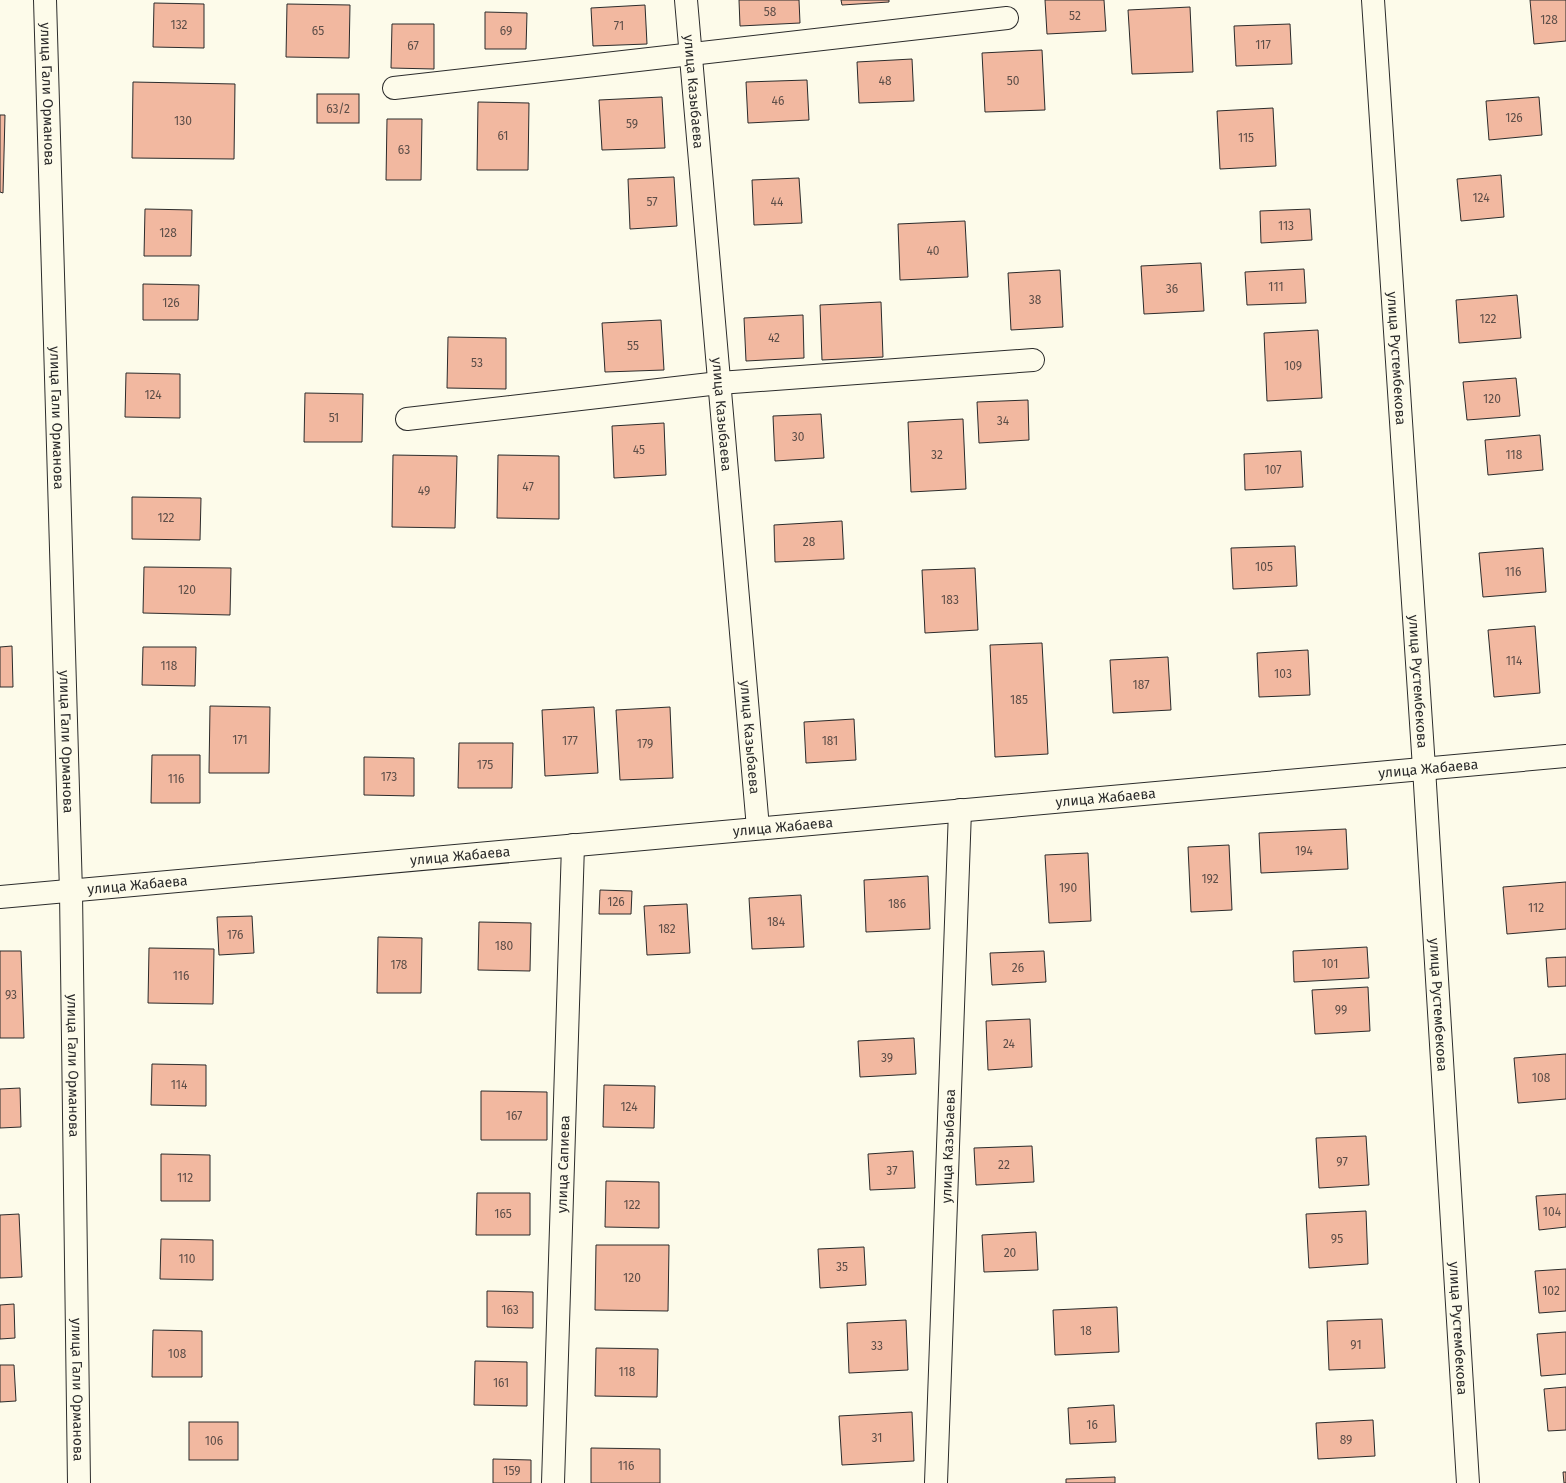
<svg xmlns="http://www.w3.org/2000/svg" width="1566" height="1483" font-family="'Fira Sans',sans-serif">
  <rect width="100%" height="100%" fill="#fdfbea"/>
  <g fill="#f2b8a0" stroke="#2b2b2b">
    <polygon points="739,0 799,0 800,23 740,26"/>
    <polygon points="841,0 889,0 889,2 842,5"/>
    <polygon points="1045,0 1104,0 1106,31 1047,34"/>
    <polygon points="1530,0 1566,0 1566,41 1534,44"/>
    <polygon points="154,3 204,4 204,48 153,47"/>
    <polygon points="287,4 350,5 349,58 286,57"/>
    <polygon points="645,5 647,44 593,46 591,8"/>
    <polygon points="1190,7 1193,72 1132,74 1128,10"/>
    <polygon points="485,12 527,13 526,49 485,49"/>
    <polygon points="392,24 434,24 434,69 391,68"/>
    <polygon points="1290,24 1292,64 1236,66 1234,26"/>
    <polygon points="1042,50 1045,110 985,112 982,53"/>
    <polygon points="912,59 914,101 859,103 857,62"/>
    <polygon points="807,80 809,120 748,123 746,82"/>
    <polygon points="133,82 235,84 234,159 132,158"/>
    <rect x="317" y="94" width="42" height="29"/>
    <polygon points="662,97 665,148 602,150 599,100"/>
    <polygon points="1539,97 1542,135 1489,140 1486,101"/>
    <polygon points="478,102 529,103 528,170 477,170"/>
    <polygon points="1273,108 1276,166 1220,169 1217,111"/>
    <polygon points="0,115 5,115 3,193 0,192"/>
    <polygon points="387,119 422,119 421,180 386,180"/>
    <polygon points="1501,175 1504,217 1461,221 1457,179"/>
    <polygon points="674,177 677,226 630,229 628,179"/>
    <polygon points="799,178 802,223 754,225 752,180"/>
    <polygon points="145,209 192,210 191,256 144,256"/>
    <polygon points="1310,209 1312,240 1261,243 1260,211"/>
    <polygon points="965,221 968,277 900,280 898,224"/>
    <polygon points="1201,263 1204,311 1144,314 1141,266"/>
    <polygon points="1304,269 1306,303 1247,305 1245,272"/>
    <polygon points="1060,270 1063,327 1011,330 1008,273"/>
    <polygon points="143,284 199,285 198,320 143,320"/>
    <polygon points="1517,295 1521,338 1459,343 1456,300"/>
    <polygon points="881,302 883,357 822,360 820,305"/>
    <polygon points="803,315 804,358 746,361 744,318"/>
    <polygon points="661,320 664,370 605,372 602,323"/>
    <polygon points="1318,330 1322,398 1267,401 1264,333"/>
    <polygon points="448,337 506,338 506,389 447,388"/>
    <polygon points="126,373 180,374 180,418 125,417"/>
    <polygon points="1516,378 1520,416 1467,420 1463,382"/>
    <polygon points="305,393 363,394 362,442 304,442"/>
    <polygon points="1028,400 1029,440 979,443 977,402"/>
    <polygon points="821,414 824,458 775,461 773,416"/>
    <polygon points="963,419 966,489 911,492 908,422"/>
    <polygon points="664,423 666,475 614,478 612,426"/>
    <polygon points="1540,435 1543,470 1488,475 1485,440"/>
    <polygon points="1301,451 1303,487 1245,490 1244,454"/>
    <polygon points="393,455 457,456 455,528 392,527"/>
    <polygon points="498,455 559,456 559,519 497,518"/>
    <polygon points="132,497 201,498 200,540 132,539"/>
    <polygon points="842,521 844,559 775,562 774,525"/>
    <polygon points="1295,546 1297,586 1233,589 1231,548"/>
    <polygon points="1543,548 1546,592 1483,597 1479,553"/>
    <polygon points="144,567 231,568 230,615 143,613"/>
    <polygon points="975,568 978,630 925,633 922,570"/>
    <polygon points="1535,626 1540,693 1494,697 1488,630"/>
    <polygon points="1042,643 1048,754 995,757 990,645"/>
    <polygon points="12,646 13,687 0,687 0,647"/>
    <polygon points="143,647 196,647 195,686 142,685"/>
    <polygon points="1308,650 1310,695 1259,697 1257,653"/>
    <polygon points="1168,657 1171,710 1113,713 1110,660"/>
    <polygon points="210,706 270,707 269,773 209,773"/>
    <polygon points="594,707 598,773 545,776 542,710"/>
    <polygon points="670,707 673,778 620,780 616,710"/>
    <polygon points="854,719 856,760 806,763 804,722"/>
    <polygon points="459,743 513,743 512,788 458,788"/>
    <polygon points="152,755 200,755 200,803 151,803"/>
    <polygon points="364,757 414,758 414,796 364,795"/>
    <polygon points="1346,829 1348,869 1261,873 1259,833"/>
    <polygon points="1229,845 1232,910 1191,912 1188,847"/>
    <polygon points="1088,853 1091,921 1049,923 1045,855"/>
    <polygon points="928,876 930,929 866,932 864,880"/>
    <polygon points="1566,882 1566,929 1507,934 1503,887"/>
    <polygon points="600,890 632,891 631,914 599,914"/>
    <polygon points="801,895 804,947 752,949 749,898"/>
    <polygon points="687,904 690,953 647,955 644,906"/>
    <polygon points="252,916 254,953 219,955 217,917"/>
    <polygon points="479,922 531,923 530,971 478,970"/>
    <polygon points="378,937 422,938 421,993 377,993"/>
    <polygon points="1367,947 1369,978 1294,982 1293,951"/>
    <polygon points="149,948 214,949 213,1004 148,1003"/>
    <polygon points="0,951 21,951 24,1038 0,1038"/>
    <polygon points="1044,951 1046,982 992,985 990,953"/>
    <polygon points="1566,957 1566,986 1548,987 1546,958"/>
    <polygon points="1368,987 1370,1031 1315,1034 1312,990"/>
    <polygon points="1030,1019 1032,1067 988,1070 986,1021"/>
    <polygon points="914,1038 916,1074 860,1077 858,1041"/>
    <polygon points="1566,1054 1566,1099 1518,1103 1514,1058"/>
    <polygon points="152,1064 206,1065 206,1106 151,1105"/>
    <polygon points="604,1085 655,1086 654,1128 603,1127"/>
    <polygon points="20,1088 21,1127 0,1128 0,1089"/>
    <polygon points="481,1091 547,1092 547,1140 481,1140"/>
    <polygon points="1366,1136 1369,1185 1319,1188 1316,1138"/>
    <polygon points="1032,1146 1034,1182 976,1185 974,1148"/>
    <polygon points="913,1151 915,1188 870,1190 868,1154"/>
    <polygon points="161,1154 210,1155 210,1201 161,1201"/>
    <polygon points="606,1181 659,1182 659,1228 605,1227"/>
    <polygon points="477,1193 530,1193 530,1235 476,1235"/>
    <polygon points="1566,1194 1566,1227 1539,1230 1536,1196"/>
    <polygon points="1366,1211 1368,1264 1309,1268 1306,1214"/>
    <polygon points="19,1214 22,1277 0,1278 0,1215"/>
    <polygon points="1036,1232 1038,1270 984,1272 982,1235"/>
    <polygon points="161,1239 213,1240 213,1280 160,1279"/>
    <polygon points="596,1245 669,1245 668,1311 595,1310"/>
    <polygon points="864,1247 866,1285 820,1288 818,1249"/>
    <polygon points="1566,1269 1566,1311 1539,1313 1535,1271"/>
    <polygon points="487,1291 533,1292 533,1328 487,1327"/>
    <polygon points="14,1304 15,1338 0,1339 0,1305"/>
    <polygon points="1117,1307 1119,1352 1055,1355 1053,1310"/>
    <polygon points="1382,1319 1385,1368 1329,1370 1327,1321"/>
    <polygon points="906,1320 908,1370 849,1373 847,1323"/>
    <polygon points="153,1330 202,1331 202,1377 152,1377"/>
    <polygon points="1566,1332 1566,1374 1541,1376 1537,1334"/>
    <polygon points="596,1348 658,1349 657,1397 595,1396"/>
    <polygon points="475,1361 527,1362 527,1406 474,1405"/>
    <polygon points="0,1365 14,1365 16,1401 0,1402"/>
    <polygon points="1566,1387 1566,1430 1548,1431 1544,1389"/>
    <polygon points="1114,1405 1116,1442 1070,1444 1068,1408"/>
    <polygon points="912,1412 914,1461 842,1465 839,1416"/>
    <polygon points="1373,1420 1375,1456 1318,1459 1316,1423"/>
    <rect x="189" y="1422" width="49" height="38"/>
    <polygon points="591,1448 660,1449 660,1483 591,1483"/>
    <polygon points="493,1459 531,1460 531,1483 493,1483"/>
    <polygon points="1563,1472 1566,1472 1566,1483 1564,1483"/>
    <polygon points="1115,1477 1115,1483 1066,1483 1066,1479"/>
  </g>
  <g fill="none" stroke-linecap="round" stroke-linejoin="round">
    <g stroke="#2b2b2b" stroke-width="24">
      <g id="minor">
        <path id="s1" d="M45,0l26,892 8,591"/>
        <path id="s2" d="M686,0l72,828"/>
        <path id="s3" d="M1373,0l51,768 44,715"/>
        <polyline points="394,88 1007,18"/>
        <polyline points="407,419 719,383 1033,360"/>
        <path id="s4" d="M0,897l1566,-141"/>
        <path id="s5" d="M553,1483l20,-638"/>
        <path id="s6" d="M936,1483l24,-673"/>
      </g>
    </g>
    <use href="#minor" stroke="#fdfbea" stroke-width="22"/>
  </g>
  <g text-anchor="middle" stroke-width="3" stroke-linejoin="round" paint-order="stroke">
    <g font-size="12" fill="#5d4e48">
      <text x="770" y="16">58</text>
      <text x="1075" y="20">52</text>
      <text x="1549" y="24">128</text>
      <text x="179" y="29">132</text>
      <text x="619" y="30">71</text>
      <text x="318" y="35">65</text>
      <text x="506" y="35">69</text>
      <text x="1263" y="49">117</text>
      <text x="413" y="50">67</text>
      <text x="885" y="85">48</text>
      <text x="1013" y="85">50</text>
      <text x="778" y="105">46</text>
      <text x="338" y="113">63/2</text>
      <text x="1514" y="122">126</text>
      <text x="183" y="125">130</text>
      <text x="632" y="128">59</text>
      <text x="503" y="140">61</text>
      <text x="1246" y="142">115</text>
      <text x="404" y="154">63</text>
      <text x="1481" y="202">124</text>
      <text x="652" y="206">57</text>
      <text x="777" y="206">44</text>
      <text x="1286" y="230">113</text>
      <text x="168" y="237">128</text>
      <text x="933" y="255">40</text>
      <text x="1276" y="291">111</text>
      <text x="1172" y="293">36</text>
      <text x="1035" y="304">38</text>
      <text x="171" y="307">126</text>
      <text x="1488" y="323">122</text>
      <text x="774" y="342">42</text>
      <text x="633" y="350">55</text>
      <text x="477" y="367">53</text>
      <text x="1293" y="370">109</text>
      <text x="153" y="399">124</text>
      <text x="1492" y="403">120</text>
      <text x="334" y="422">51</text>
      <text x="1003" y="425">34</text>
      <text x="798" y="441">30</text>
      <text x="639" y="454">45</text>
      <text x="937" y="459">32</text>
      <text x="1514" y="459">118</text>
      <text x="1273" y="474">107</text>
      <text x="528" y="491">47</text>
      <text x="424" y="495">49</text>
      <text x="166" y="522">122</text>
      <text x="809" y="546">28</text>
      <text x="1264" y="571">105</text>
      <text x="1513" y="576">116</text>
      <text x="187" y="594">120</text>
      <text x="950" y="604">183</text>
      <text x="1514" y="665">114</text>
      <text x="169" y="670">118</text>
      <text x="1283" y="678">103</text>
      <text x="1141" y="689">187</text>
      <text x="1019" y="704">185</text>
      <text x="240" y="744">171</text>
      <text x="570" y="745">177</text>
      <text x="830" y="745">181</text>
      <text x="645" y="748">179</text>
      <text x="485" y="769">175</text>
      <text x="389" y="781">173</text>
      <text x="176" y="783">116</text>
      <text x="1304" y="855">194</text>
      <text x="1210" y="883">192</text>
      <text x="1068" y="892">190</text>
      <text x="616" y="906">126</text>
      <text x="897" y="908">186</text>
      <text x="1536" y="912">112</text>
      <text x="776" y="926">184</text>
      <text x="667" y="933">182</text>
      <text x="235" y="939">176</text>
      <text x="504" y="950">180</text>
      <text x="1330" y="968">101</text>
      <text x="399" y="969">178</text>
      <text x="1018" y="972">26</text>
      <text x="181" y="980">116</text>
      <text x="11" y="999">93</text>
      <text x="1341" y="1014">99</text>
      <text x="1009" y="1048">24</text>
      <text x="887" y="1062">39</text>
      <text x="1541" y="1082">108</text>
      <text x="179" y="1089">114</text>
      <text x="629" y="1111">124</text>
      <text x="514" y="1120">167</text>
      <text x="1342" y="1166">97</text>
      <text x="1004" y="1169">22</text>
      <text x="892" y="1175">37</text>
      <text x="185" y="1182">112</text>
      <text x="632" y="1209">122</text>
      <text x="1552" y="1216">104</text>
      <text x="503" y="1218">165</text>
      <text x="1337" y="1243">95</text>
      <text x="1010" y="1257">20</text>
      <text x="187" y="1263">110</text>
      <text x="842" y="1271">35</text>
      <text x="632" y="1282">120</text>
      <text x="1551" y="1295">102</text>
      <text x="510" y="1314">163</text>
      <text x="1086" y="1335">18</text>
      <text x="1356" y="1349">91</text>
      <text x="877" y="1350">33</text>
      <text x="177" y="1358">108</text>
      <text x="627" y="1376">118</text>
      <text x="501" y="1387">161</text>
      <text x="1092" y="1429">16</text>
      <text x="877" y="1442">31</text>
      <text x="1346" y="1444">89</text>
      <text x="214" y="1445">106</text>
      <text x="626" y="1470">116</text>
      <text x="512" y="1475">159</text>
    </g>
    <g font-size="14" fill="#2b2b2b" stroke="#fdfbea">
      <text dy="5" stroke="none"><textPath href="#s2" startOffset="92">улица Казыбаева</textPath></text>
      <text dy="5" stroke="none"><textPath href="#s1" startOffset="94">улица Гали Орманова</textPath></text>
      <text dy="5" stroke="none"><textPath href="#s3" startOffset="359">улица Рустембекова</textPath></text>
      <text dy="5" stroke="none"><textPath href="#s2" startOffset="416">улица Казыбаева</textPath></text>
      <text dy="5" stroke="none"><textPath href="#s1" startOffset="418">улица Гали Орманова</textPath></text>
      <text dy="5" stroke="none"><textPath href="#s3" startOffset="683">улица Рустембекова</textPath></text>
      <text dy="5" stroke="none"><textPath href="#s2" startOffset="740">улица Казыбаева</textPath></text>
      <text dy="5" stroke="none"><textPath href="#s1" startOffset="742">улица Гали Орманова</textPath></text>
      <text dy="5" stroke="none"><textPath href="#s4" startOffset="1434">улица Жабаева</textPath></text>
      <text dy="5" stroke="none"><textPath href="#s4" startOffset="1110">улица Жабаева</textPath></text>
      <text dy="5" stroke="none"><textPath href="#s4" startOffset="786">улица Жабаева</textPath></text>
      <text dy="5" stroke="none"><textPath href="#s4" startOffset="462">улица Жабаева</textPath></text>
      <text dy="5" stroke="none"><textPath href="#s4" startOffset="138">улица Жабаева</textPath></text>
      <text dy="5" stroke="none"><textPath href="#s3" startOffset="1007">улица Рустембекова</textPath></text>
      <text dy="5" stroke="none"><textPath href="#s1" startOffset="1066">улица Гали Орманова</textPath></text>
      <text dy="5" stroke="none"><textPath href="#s6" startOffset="337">улица Казыбаева</textPath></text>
      <text dy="5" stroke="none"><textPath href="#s5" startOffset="319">улица Сапиева</textPath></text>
      <text dy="5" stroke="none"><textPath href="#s3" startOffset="1331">улица Рустембекова</textPath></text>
      <text dy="5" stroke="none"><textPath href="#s1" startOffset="1390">улица Гали Орманова</textPath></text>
    </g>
  </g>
</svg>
